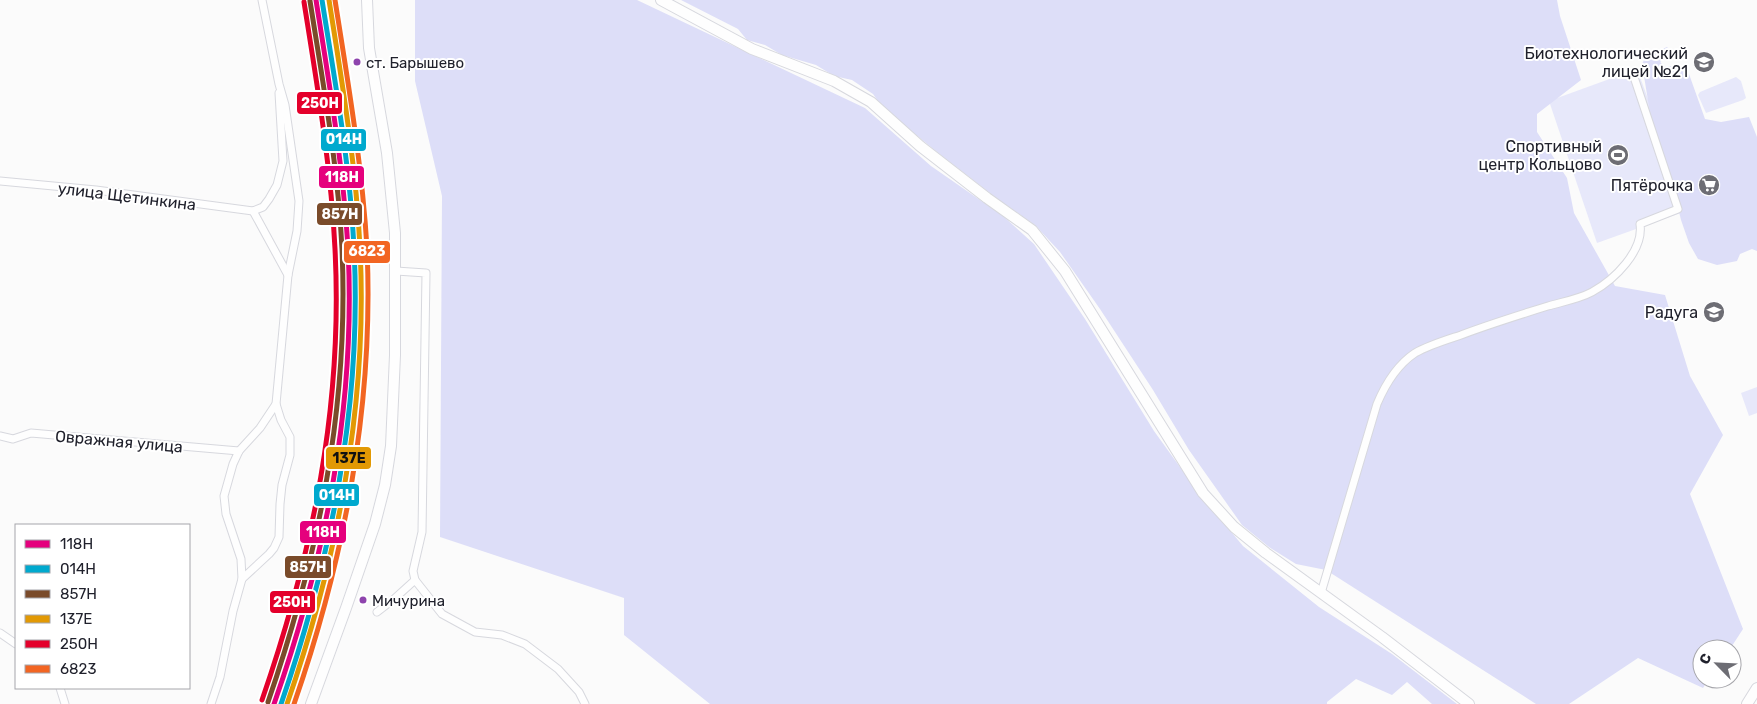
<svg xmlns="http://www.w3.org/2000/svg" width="1757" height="704" font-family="Rubik,sans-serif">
  <rect width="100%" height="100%" fill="#fbfbfb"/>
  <g fill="#e7e8fa">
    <polygon points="1637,69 1689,210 1597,243 1549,101"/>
    <polygon points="1736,77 1741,81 1746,98 1743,100 1706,113 1698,95 1700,92"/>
    <polygon points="1757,387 1757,413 1749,416 1741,393"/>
  </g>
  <g fill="#dddef8">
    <polygon points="415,0 637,0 865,108 931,166 1003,216 1034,244 1085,319 1154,431 1198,492 1243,546 1319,607 1392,654 1457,704 1432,704 1407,682 1392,695 1356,679 1327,702 1327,704 710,704 624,635 624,598 440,537 442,196 415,81"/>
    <polygon points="681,0 1557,0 1560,16 1581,80 1537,114 1537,132 1567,178 1574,213 1615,286 1665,295 1690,376 1723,435 1690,494 1743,629 1730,649 1702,649 1702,679 1709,679 1703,688 1638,658 1569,704 1536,704 1326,570 1296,564 1269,547 1242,525 1189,450 1153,390 1100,309 1060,252 1035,225 999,200 937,152 882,107 873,94 852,80 834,76 816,65 782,55 765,45 747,40 738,29"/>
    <polygon points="1667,47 1672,53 1660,62 1664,66 1676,66 1689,74 1705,119 1721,122 1749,117 1757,137 1757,251 1752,249 1740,254 1737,261 1717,265 1698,259 1689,243 1681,220 1669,170 1651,119 1642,64 1646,56"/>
  </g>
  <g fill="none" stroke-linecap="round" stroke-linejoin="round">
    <g stroke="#d7d8de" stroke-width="9">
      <g id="street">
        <polyline points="0,181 96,190 253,211 263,207 269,199 277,185 283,161 279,93"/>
        <polyline points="253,211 288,275"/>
        <polyline points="396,271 426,273 422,532 413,571 415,580"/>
        <polyline points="0,436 13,439 31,433 239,451"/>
        <polyline points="242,579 269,554 274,548 279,537 280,504 282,485 290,455 290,437 281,420 276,404"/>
        <path d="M1321,593l56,-189c8,-19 20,-39 38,-51 14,-8 31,-13 46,-18 29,-11 58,-20 87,-29 14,-4 31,-7 44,-14 22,-12 52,-41 48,-68l38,-15 -43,-129"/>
        <polyline points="377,612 394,599 415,580 442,614 475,632 502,635 525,644 558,669 579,692 585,704"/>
        <polyline points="0,633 16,644"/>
        <polyline points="60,688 65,704"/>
        <polyline points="211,704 220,677 233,611 242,579 241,559 226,514 224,496 233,464 239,451 260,428 276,404 288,275 297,231 299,201 285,105 279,84 262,0"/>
      </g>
    </g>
    <g stroke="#d7d8de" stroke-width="12">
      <g id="secondary">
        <polyline points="661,0 752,49 834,81 871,102 920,146 987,198 1032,230 1065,271 1203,493 1234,527 1266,553 1382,637 1469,704"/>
        <polyline points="311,704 346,608 375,524 385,485 391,446 395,355 395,233 387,153 369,48 367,0"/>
        <polyline points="1747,704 1757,688"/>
      </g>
    </g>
    <use href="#street" stroke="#fefefe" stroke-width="7"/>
    <use href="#secondary" stroke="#fefefe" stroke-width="10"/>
    <g stroke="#fff" stroke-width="9">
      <path id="rail-1" d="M274,704c52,-148 82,-299 74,-456 -5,-84 -19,-166 -32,-248"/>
    </g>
    <g stroke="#fff" stroke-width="9">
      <path id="rail-2" d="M281,704c51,-147 81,-300 73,-456 -4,-84 -19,-166 -32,-248"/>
    </g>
    <g stroke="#fff" stroke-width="9">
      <path id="rail-3" d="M268,702c51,-148 81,-296 74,-453 -4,-83 -19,-166 -32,-248"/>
    </g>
    <g stroke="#fff" stroke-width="9">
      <path id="rail-4" d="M287,704c51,-147 81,-300 73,-456 -4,-84 -18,-166 -31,-248"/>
    </g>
    <g stroke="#fff" stroke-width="9">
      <path id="rail-5" d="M262,700c51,-147 81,-295 73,-451 -4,-83 -18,-165 -31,-247"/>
    </g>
    <g stroke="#fff" stroke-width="9">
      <path id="rail-6" d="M294,704c51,-147 80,-300 73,-456 -5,-84 -19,-166 -32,-248"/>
    </g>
    <use href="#rail-1" stroke="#e5007d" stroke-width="5"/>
    <use href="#rail-2" stroke="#00a9ce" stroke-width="5"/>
    <use href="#rail-3" stroke="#7a4b2a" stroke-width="5"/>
    <use href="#rail-4" stroke="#e29904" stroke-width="5"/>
    <use href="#rail-5" stroke="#e4002b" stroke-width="5"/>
    <use href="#rail-6" stroke="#f26522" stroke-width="5"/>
  </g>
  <defs>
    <g id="school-disc" transform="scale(1.125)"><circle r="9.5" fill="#6d6d74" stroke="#fff"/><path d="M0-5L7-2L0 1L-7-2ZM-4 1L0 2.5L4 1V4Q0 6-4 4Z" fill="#fff"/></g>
    <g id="stadium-disc" transform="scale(1.125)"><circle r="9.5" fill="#6d6d74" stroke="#fff"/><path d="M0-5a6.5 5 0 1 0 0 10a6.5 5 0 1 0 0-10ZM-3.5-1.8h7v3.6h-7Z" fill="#fff"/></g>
    <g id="supermarket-disc" transform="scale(1.125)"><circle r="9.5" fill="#6d6d74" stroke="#fff"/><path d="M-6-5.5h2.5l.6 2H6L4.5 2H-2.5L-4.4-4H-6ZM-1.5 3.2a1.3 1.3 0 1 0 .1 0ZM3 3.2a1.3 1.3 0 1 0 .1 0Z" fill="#fff"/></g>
  </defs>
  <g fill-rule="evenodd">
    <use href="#school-disc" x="1704" y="62"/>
    <use href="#stadium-disc" x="1618" y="155"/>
    <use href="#supermarket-disc" x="1709" y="185"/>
    <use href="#school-disc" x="1714" y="312"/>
  </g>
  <g fill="#8e44ad" stroke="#fff" stroke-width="2">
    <circle cx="357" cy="62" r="4.5"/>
    <circle cx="363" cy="600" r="4.5"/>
  </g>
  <g text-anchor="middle" stroke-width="4" stroke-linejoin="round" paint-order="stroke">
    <g font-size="15" fill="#20212c" stroke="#fff" text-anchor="start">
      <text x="366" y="68">ст. Барышево</text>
      <text x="372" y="606">Мичурина</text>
    </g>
    <g font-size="16" fill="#20212c" stroke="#fff" text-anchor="end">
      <text x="1688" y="59">Биотехнологический<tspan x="1688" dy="18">лицей №21</tspan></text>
      <text x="1602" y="152">Спортивный<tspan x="1602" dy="18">центр Кольцово</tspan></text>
      <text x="1693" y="191">Пятёрочка</text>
      <text x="1698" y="318">Радуга</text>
    </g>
    <g font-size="16" fill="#20212c" stroke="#fff">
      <text transform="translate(127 196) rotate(7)" y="6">улица Щетинкина</text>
      <text transform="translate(119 441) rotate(5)" y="6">Овражная улица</text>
    </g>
  </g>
  <g stroke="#fff" stroke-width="2">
    <rect x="296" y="91" width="47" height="24" rx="5" fill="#e4002b"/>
    <rect x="320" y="128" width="47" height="24" rx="5" fill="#00a9ce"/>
    <rect x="318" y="165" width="47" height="24" rx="5" fill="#e5007d"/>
    <rect x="316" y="202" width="47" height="24" rx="5" fill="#7a4b2a"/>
    <rect x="343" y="240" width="48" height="24" rx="5" fill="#f26522"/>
    <rect x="325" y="446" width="47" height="24" rx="5" fill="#e29904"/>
    <rect x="313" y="483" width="47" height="24" rx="5" fill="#00a9ce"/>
    <rect x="299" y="520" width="48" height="24" rx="5" fill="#e5007d"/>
    <rect x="284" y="555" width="48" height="24" rx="5" fill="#7a4b2a"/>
    <rect x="269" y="590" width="47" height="24" rx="5" fill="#e4002b"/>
  </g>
  <g font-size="14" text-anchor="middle" font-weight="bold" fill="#fff">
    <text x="320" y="108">250Н</text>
    <text x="344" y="144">014Н</text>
    <text x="342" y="182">118Н</text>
    <text x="340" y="219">857Н</text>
    <text x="367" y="256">6823</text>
    <text x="337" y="500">014Н</text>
    <text x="323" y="537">118Н</text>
    <text x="308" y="572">857Н</text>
    <text x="292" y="607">250Н</text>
  </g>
  <g font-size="14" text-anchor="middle" font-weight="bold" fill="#111">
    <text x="349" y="463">137Е</text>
  </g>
  <rect x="15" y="524" width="175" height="165" fill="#ffffff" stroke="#a6a6ab"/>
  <rect x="25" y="540" width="25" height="8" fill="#e5007d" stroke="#a6a6ab"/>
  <text x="60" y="549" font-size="15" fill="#20212c">118Н</text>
  <rect x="25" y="565" width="25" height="8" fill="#00a9ce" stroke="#a6a6ab"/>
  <text x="60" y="574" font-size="15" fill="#20212c">014Н</text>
  <rect x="25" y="590" width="25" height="8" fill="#7a4b2a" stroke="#a6a6ab"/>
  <text x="60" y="599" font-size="15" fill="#20212c">857Н</text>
  <rect x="25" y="615" width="25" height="8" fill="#e29904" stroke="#a6a6ab"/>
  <text x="60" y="624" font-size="15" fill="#20212c">137Е</text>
  <rect x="25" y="640" width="25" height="8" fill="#e4002b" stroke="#a6a6ab"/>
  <text x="60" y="649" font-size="15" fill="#20212c">250Н</text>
  <rect x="25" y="665" width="25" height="8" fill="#f26522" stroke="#a6a6ab"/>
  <text x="60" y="674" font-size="15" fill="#20212c">6823</text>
  <g transform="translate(1717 664) rotate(294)"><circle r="24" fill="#ffffff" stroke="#a6a6ab"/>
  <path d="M0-4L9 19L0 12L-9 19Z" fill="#6d6d74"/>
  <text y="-8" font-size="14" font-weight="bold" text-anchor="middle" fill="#20212c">С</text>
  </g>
</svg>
